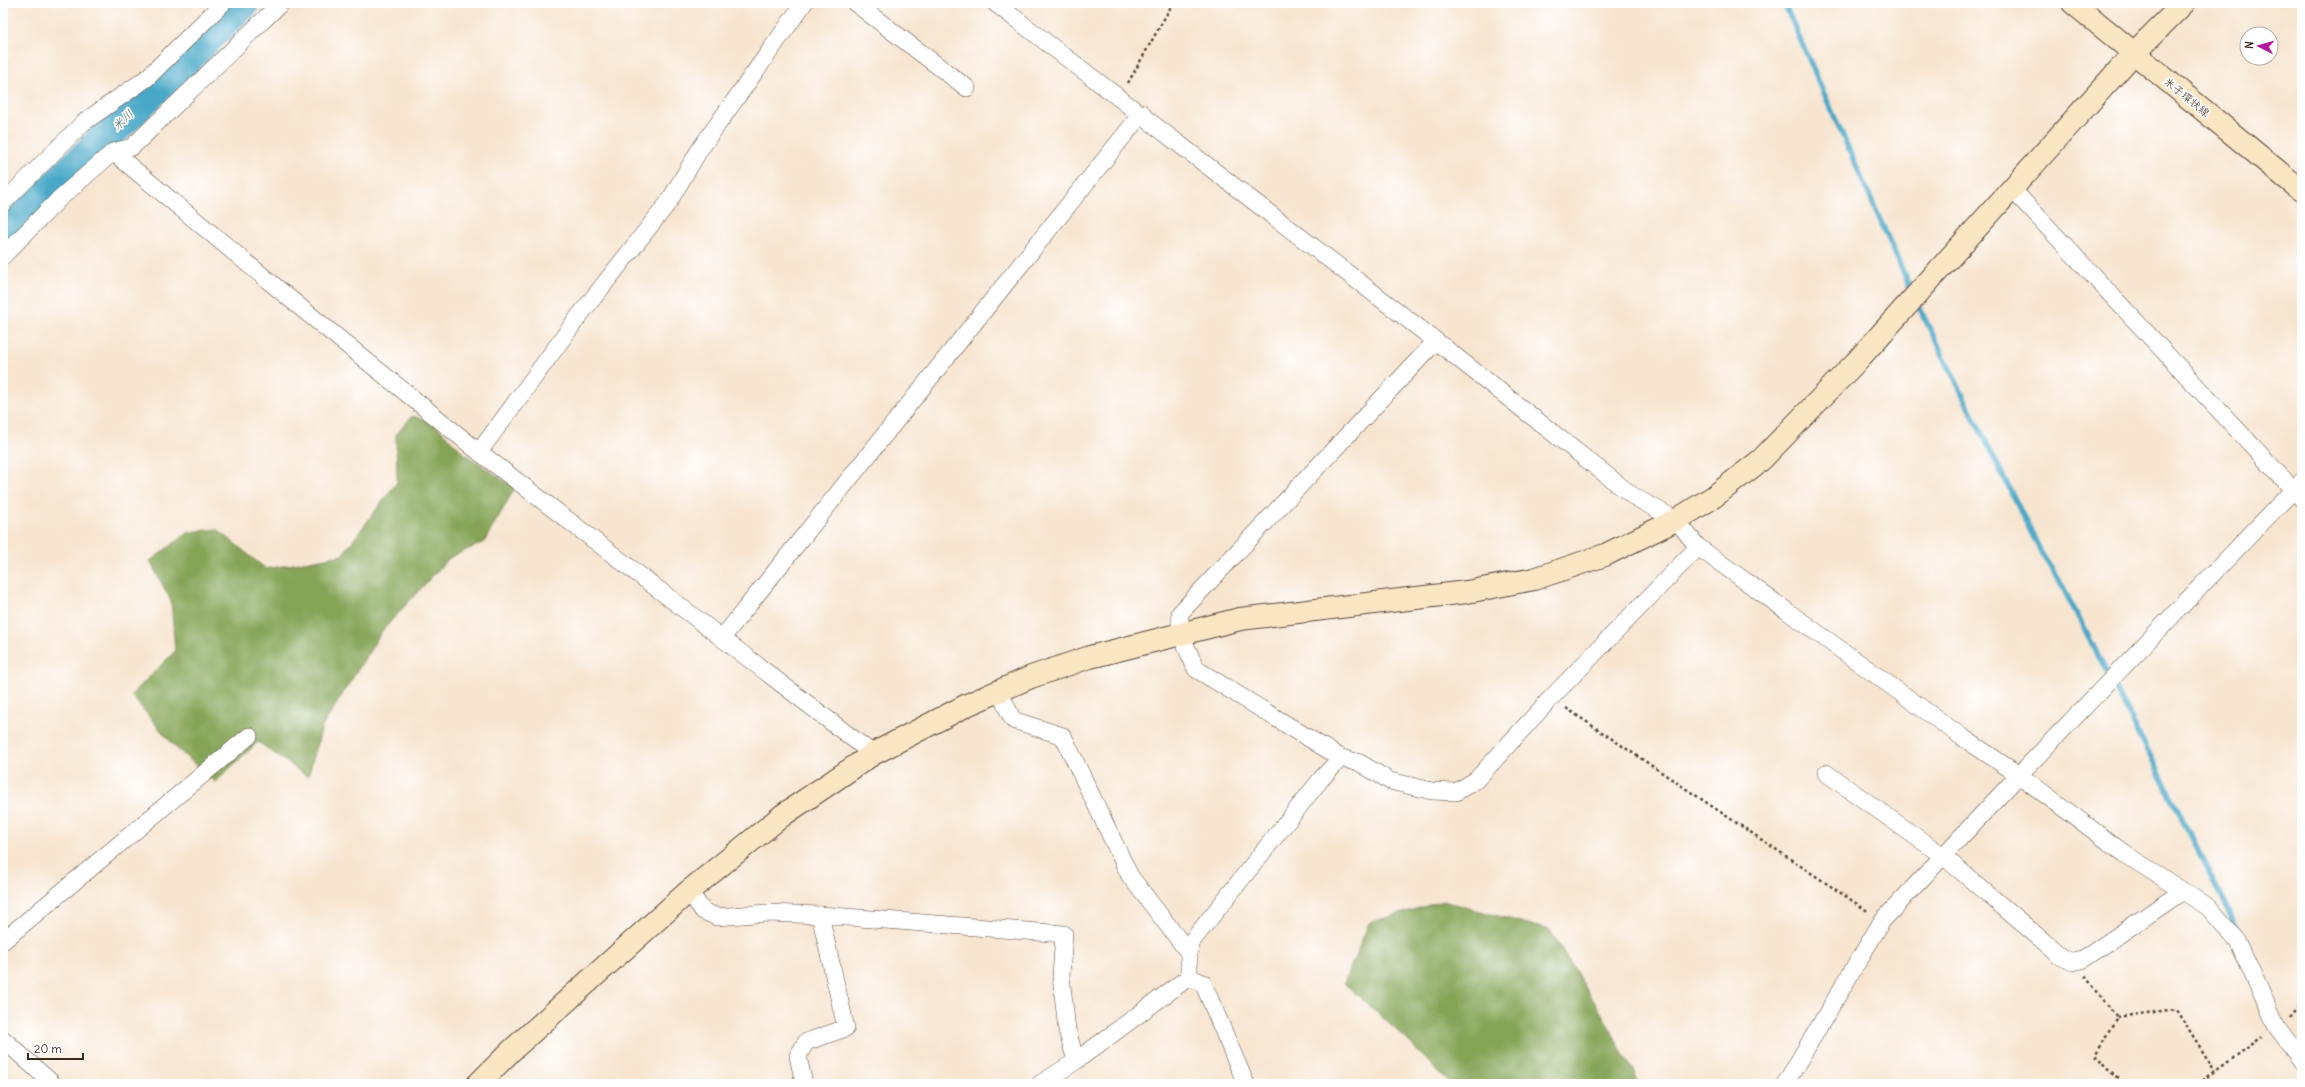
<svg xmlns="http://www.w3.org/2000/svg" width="2305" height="1087" font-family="Delius,'Klee One',sans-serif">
  <rect width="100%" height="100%" fill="#fff"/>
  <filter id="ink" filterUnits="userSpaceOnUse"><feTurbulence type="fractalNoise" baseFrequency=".025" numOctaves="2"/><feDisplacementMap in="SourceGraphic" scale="8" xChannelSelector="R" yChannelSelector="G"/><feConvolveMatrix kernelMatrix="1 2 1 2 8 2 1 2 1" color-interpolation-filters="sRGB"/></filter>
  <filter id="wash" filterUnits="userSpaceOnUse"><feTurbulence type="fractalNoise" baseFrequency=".012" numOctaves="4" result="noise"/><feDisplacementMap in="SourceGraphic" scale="16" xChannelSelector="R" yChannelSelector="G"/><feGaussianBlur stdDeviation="0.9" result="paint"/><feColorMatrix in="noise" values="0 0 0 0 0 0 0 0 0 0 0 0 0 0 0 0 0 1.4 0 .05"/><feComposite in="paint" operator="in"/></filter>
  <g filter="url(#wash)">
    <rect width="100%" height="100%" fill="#f7e5d0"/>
    <g fill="#85a457" stroke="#60673a">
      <polygon points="412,416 432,422 465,454 515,488 484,542 449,558 382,631 322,727 308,777 258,742 215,782 174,746 131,695 175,651 171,601 150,561 189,532 217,529 266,569 342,555 397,482 396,435"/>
      <polygon points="1443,901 1550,930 1602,1014 1640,1084 1450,1084 1405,1038 1344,983 1369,923"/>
    </g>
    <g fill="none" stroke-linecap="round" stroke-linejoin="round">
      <g stroke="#49a8c8" stroke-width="5.5">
        <polyline points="1784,3 1912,292"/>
        <polyline points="1916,301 2043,556 2059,580 2164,782 2238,931"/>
      </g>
      <polyline stroke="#49a8c8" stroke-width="33" points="3,237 243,3"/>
    </g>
  </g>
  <g filter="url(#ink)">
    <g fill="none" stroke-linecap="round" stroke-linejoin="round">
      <g stroke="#574639" stroke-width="18">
        <g id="street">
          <polyline points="804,3 700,149 668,203 579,316 479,452 873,754"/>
          <polyline points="855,3 967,88"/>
          <polyline points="995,3 1436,341 1633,496 1676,520 1698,547 1962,737 2019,775 2125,854 2208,907 2238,942 2277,1027 2302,1060"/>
          <polyline points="113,152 300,307 479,452"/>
          <polyline points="2012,189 2302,499"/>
          <polyline points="3,203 84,122 147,78 223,3"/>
          <polyline points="3,256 60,198 113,152 132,147 281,3"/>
          <polyline points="722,638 1142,113"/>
          <polyline points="999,691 1013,720 1063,736 1130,876 1189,953"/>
          <polyline points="1341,758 1196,669 1180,633 1180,613 1436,341"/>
          <polyline points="1826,773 1943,856 2063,958 2073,962 2082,960 2183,891"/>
          <polyline points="689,891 703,911 717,917 767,913 820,915 1064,934 1061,976 1067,1030 1076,1061"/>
          <polyline points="3,941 249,736"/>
          <polyline points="1189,977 1189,953 1192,941 1321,779 1341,758 1360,763 1390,781 1432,791 1456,792 1476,780 1551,698 1698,547"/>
          <polyline points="1189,977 1203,983 1246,1084"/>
          <polyline points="3,1039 53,1084"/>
          <polyline points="804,1084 798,1056 806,1042 846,1028 820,915"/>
          <polyline points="1040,1084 1076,1061 1189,977"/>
          <polyline points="1785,1084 1882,921 2019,775 2302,481"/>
        </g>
      </g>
      <g stroke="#574639" stroke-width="24">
        <g id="secondary">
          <polyline points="2073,3 2302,191"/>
          <polyline points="478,1084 511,1051 689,891 783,815 873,754 967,705 1031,677 1090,657 1240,619 1467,592 1534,579 1605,555 1676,520 1712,498 1761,460 1856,362 2134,53 2184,3"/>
        </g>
      </g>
      <g stroke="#574639" stroke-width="2.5" stroke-dasharray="3 3" stroke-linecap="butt">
        <polyline points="1128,83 1173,3"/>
        <polyline points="1566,708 1869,912"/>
        <polyline points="2085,976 2117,1017 2095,1055 2125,1084"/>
        <polyline points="2117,1017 2176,1009 2215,1071"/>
        <polyline points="2291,1017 2302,1004"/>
        <polyline points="2198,1084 2262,1037"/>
      </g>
      <use href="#street" stroke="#fff" stroke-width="17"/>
      <use href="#secondary" stroke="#fbe6c4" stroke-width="22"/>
    </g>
  </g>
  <g text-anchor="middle" stroke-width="3.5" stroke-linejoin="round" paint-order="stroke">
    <g font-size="11" fill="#3b2a1e" stroke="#fff">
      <text transform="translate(2187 97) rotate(39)" y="4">米子環状線</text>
    </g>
    <g font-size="12" font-style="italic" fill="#41636a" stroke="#fff">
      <text transform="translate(123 120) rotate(-44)" y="4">米川</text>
    </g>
  </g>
  <rect width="2305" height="1087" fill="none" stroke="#fff" stroke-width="16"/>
  <g transform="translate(2259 46) rotate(276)"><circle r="19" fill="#ffffff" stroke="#b1aaa5"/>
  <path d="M0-3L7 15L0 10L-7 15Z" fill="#b5179e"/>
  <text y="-6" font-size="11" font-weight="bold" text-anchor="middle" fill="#3b2a1e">N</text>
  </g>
  <path d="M28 1053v6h55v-6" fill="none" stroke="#3b2a1e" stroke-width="2"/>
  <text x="34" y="1053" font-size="12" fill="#3b2a1e" stroke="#ffffff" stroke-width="3" paint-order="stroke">20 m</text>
</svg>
